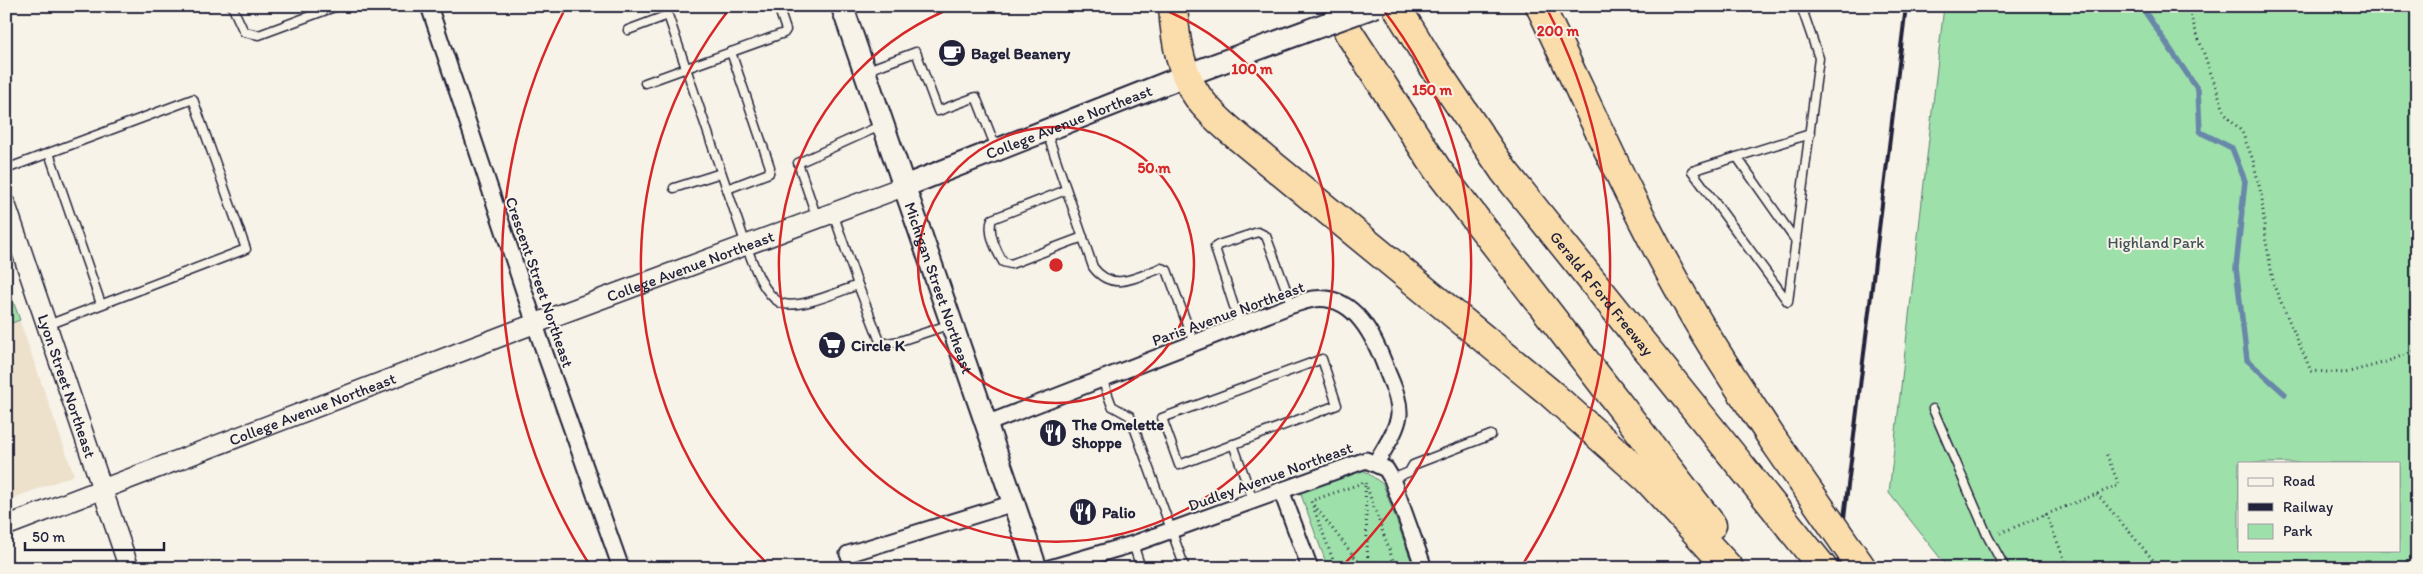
<svg xmlns="http://www.w3.org/2000/svg" width="2423" height="574" font-family="Itim,sans-serif">
  <rect width="100%" height="100%" fill="#f7f3e8"/>
  <filter id="ink" filterUnits="userSpaceOnUse"><feTurbulence type="fractalNoise" baseFrequency=".02" numOctaves="2"/><feDisplacementMap in="SourceGraphic" scale="10" xChannelSelector="R" yChannelSelector="G"/><feConvolveMatrix kernelMatrix="1 2 1 2 8 2 1 2 1" color-interpolation-filters="sRGB"/></filter>
  <g filter="url(#ink)">
    <polygon fill="#ede1cc" points="6,282 74,475 6,501"/>
    <g fill="#9de0aa" stroke="#608172" fill-rule="evenodd">
      <path d="M1944,6h473v562h-469l-59,-75zM2239,463h160v87h-160z"/>
      <polygon points="6,282 20,320 6,325"/>
      <polygon points="1363,470 1383,484 1414,568 1328,568 1300,492"/>
    </g>
    <g fill="none" stroke-linecap="round" stroke-linejoin="round">
      <polyline stroke="#6887a9" stroke-width="5.5" points="2141,6 2198,90 2200,132 2232,148 2245,181 2236,268 2247,360 2285,394"/>
      <g stroke="#22223b" stroke-width="11">
        <g id="service">
          <polyline points="232,6 244,32 259,35 337,6"/>
          <polyline points="1801,6 1819,58 1788,302 1692,171 1810,134"/>
          <path d="M628,30l40,-15 78,230c7,18 16,47 33,57 16,10 61,-11 79,-17"/>
          <polyline points="865,71 916,52 938,111 976,97 996,148"/>
          <polyline points="645,83 784,33 786,30 778,6"/>
          <path d="M1047,133l46,134c19,26 44,10 68,1l6,2 27,73"/>
          <polyline points="49,153 101,304"/>
          <polyline points="1737,157 1796,241"/>
          <polyline points="6,169 193,99 246,249 48,325"/>
          <polyline points="674,188 721,173"/>
          <polyline points="727,189 769,173 770,167 731,52"/>
          <path d="M1066,190l-74,29c-5,14 4,31 11,43l8,2 72,-27"/>
          <polyline points="833,213 858,285 881,344 900,341 951,324"/>
          <polyline points="817,218 798,163 882,125"/>
          <polyline points="1240,325 1216,251 1215,247 1218,245 1258,232 1266,236 1292,305"/>
          <polygon points="1322,359 1337,405 1179,465 1162,418"/>
          <polyline points="1102,379 1112,406 1130,416 1185,568"/>
          <polyline points="1933,409 1988,537 2005,568"/>
          <polyline points="1233,444 1253,500"/>
          <polyline points="1392,479 1409,472 1413,465 1491,435"/>
          <polyline points="1133,544 1141,568"/>
        </g>
      </g>
      <g stroke="#22223b" stroke-width="19">
        <g id="minor">
          <polyline points="429,6 542,345 621,568"/>
          <path d="M986,424l306,-119c7,-2 14,-5 22,-6 41,-5 61,39 73,72 5,13 13,28 12,44 -2,16 -15,34 -23,48"/>
          <polyline points="1281,490 1310,568"/>
          <polyline points="848,554 1014,503"/>
          <polyline points="1050,568 1133,544 1366,460 1386,469 1392,479 1424,568"/>
        </g>
      </g>
      <g stroke="#22223b" stroke-width="22">
        <g id="tertiary">
          <path id="s1" d="M6,205l123,363"/>
          <path id="s2" d="M6,526l509,-195 390,-145"/>
        </g>
      </g>
      <g stroke="#22223b" stroke-width="25">
        <g id="secondary">
          <path id="s3" d="M842,6l194,562"/>
          <path id="s4" d="M905,186l282,-111 125,-46"/>
        </g>
      </g>
      <g stroke="#22223b" stroke-width="31">
        <g id="motorway">
          <path d="M1173,6c2,35 8,74 33,101 9,10 20,20 31,29l312,256 98,87 82,89"/>
          <polyline points="1337,6 1349,33 1437,169 1712,525"/>
          <path id="s5" d="M1396,6l31,51 77,114 319,397"/>
          <path d="M1540,6c48,99 92,201 147,297 26,47 57,92 87,138"/>
        </g>
      </g>
      <g stroke="#22223b" stroke-width="3" stroke-dasharray="1 4" stroke-linecap="butt">
        <polyline points="2187,6 2225,113 2242,132 2253,160 2262,198 2265,236 2274,286 2311,371 2345,373 2383,363 2417,350"/>
        <polyline points="1365,486 1368,568"/>
        <polyline points="2097,494 2160,568"/>
        <polyline points="1314,505 1363,568"/>
        <polyline points="2046,514 2068,568"/>
        <polyline points="2000,533 2119,485 2106,453"/>
        <polyline points="1336,568 1311,501 1365,482 1395,566"/>
        <polyline points="1389,568 1395,566"/>
      </g>
      <use href="#service" stroke="#f7f3e8" stroke-width="8"/>
      <use href="#minor" stroke="#f7f3e8" stroke-width="15"/>
      <use href="#tertiary" stroke="#f7f3e8" stroke-width="19"/>
      <use href="#secondary" stroke="#f7f3e8" stroke-width="21"/>
      <use href="#motorway" stroke="#fbddab" stroke-width="28"/>
      <polyline stroke="#22223b" stroke-width="4" points="1838,568 1906,6"/>
      <g stroke="#22223b" stroke-width="25" stroke-linecap="butt">
        <polyline id="secondary-bridge" points="1312,29 1376,6"/>
      </g>
      <g stroke="#22223b" stroke-width="31" stroke-linecap="butt">
        <polyline id="motorway-bridge" points="1774,441 1862,568"/>
      </g>
      <use href="#secondary-bridge" stroke="#f7f3e8" stroke-width="21"/>
      <use href="#motorway-bridge" stroke="#fbddab" stroke-width="28"/>
    </g>
  </g>
  <g fill="none" stroke="#d62828" stroke-width="2.5">
    <circle cx="1056" cy="265" r="138"/>
    <path d="M1155 6A277 277 0 1 1 957 6"/>
    <path d="M770 566A415 415 0 0 1 731 7M1381 7A415 415 0 0 1 1342 566"/>
    <path d="M591 567A554 554 0 0 1 565 9M1547 9A554 554 0 0 1 1521 567"/>
  </g>
  <defs>
    <g id="cafe-disc" transform="scale(1.4375)"><circle r="9.5" fill="#22223b" stroke="#f7f3e8"/><path d="M-5.5-4.5H6V0H3Q3 3.5 0 3.5H-2.5Q-5.5 3.5-5.5 0ZM3-3.2v2h1.7v-2ZM-6 4.5H4V6H-6Z" fill="#fff"/></g>
    <g id="supermarket-disc" transform="scale(1.4375)"><circle r="9.5" fill="#22223b" stroke="#f7f3e8"/><path d="M-6-5.5h2.5l.6 2H6L4.5 2H-2.5L-4.4-4H-6ZM-1.5 3.2a1.3 1.3 0 1 0 .1 0ZM3 3.2a1.3 1.3 0 1 0 .1 0Z" fill="#fff"/></g>
    <g id="restaurant-disc" transform="scale(1.4375)"><circle r="9.5" fill="#22223b" stroke="#f7f3e8"/><path d="M-5-6h1v4h1v-4h1v4h1v-4h1v5L-1.5 .5V6h-2V.5L-5-1ZM5-6V6H3V1.5H1.5Q1.5-4 5-6Z" fill="#fff"/></g>
  </defs>
  <g fill-rule="evenodd">
    <use href="#cafe-disc" x="952" y="53"/>
    <use href="#supermarket-disc" x="832" y="345"/>
    <use href="#restaurant-disc" x="1053" y="433"/>
    <use href="#restaurant-disc" x="1083" y="512"/>
  </g>
  <g text-anchor="middle" stroke-width="4" stroke-linejoin="round" paint-order="stroke">
    <g font-size="16" font-weight="bold" fill="#22223b" stroke="#f7f3e8" text-anchor="start">
      <text x="971" y="59">Bagel Beanery</text>
      <text x="851" y="351">Circle K</text>
      <text x="1072" y="430">The Omelette<tspan x="1072" dy="18">Shoppe</tspan></text>
      <text x="1102" y="518">Palio</text>
    </g>
    <g font-size="16" fill="#22223b" stroke="#f7f3e8">
      <text dy="6" stroke="none"><textPath href="#s4" startOffset="176">College Avenue Northeast</textPath></text>
      <text dy="6" stroke="none"><textPath href="#s2" startOffset="732">College Avenue Northeast</textPath></text>
      <text transform="translate(540 282) rotate(71)" y="6">Crescent Street Northeast</text>
      <text dy="6" stroke="none"><textPath href="#s3" startOffset="298">Michigan Street Northeast</textPath></text>
      <text dy="6" stroke="none"><textPath href="#s5" startOffset="354">Gerald R Ford Freeway</textPath></text>
      <text transform="translate(1228 313) rotate(-20)" y="6">Paris Avenue Northeast</text>
      <text dy="6" stroke="none"><textPath href="#s1" startOffset="191">Lyon Street Northeast</textPath></text>
      <text dy="6" stroke="none"><textPath href="#s2" startOffset="328">College Avenue Northeast</textPath></text>
      <text transform="translate(1270 476) rotate(-20)" y="6">Dudley Avenue Northeast</text>
    </g>
    <g font-size="16" fill="#415257" stroke="#f7f3e8">
      <text x="2156" y="248">Highland Park</text>
    </g>
  </g>
  <circle cx="1056" cy="265" r="8" fill="#d62828" stroke="#f7f3e8" stroke-width="2.5"/>
  <g font-size="15" text-anchor="middle" font-weight="bold" fill="#d62828" stroke="#f7f3e8" stroke-width="4" stroke-linejoin="round" paint-order="stroke">
    <text x="1558" y="36">200 m</text>
    <text x="1252" y="74">100 m</text>
    <text x="1432" y="95">150 m</text>
    <text x="1154" y="173">50 m</text>
  </g>
  <rect width="2423" height="574" fill="none" stroke="#f7f3e8" stroke-width="25"/>
  <rect x="12" y="12" width="2398" height="549" fill="none" stroke="#22223b" stroke-width="2" filter="url(#ink)"/>
  <rect x="2238" y="462" width="162" height="90" fill="#f7f3e8" stroke="#a29fa3"/>
  <rect x="2248" y="478" width="25" height="8" fill="#f7f3e8" stroke="#a29fa3"/>
  <text x="2283" y="486" font-size="15" fill="#22223b">Road</text>
  <rect x="2248" y="503" width="25" height="8" fill="#22223b" stroke="#a29fa3"/>
  <text x="2283" y="512" font-size="15" fill="#22223b">Railway</text>
  <rect x="2248" y="524" width="25" height="15" fill="#9de0aa" stroke="#a29fa3"/>
  <text x="2283" y="536" font-size="15" fill="#22223b">Park</text>
  <path d="M25 542v8h139v-8" fill="none" stroke="#22223b" stroke-width="2.5"/>
  <text x="32" y="542" font-size="15" fill="#22223b" stroke="#f7f3e8" stroke-width="4" paint-order="stroke">50 m</text>
</svg>
